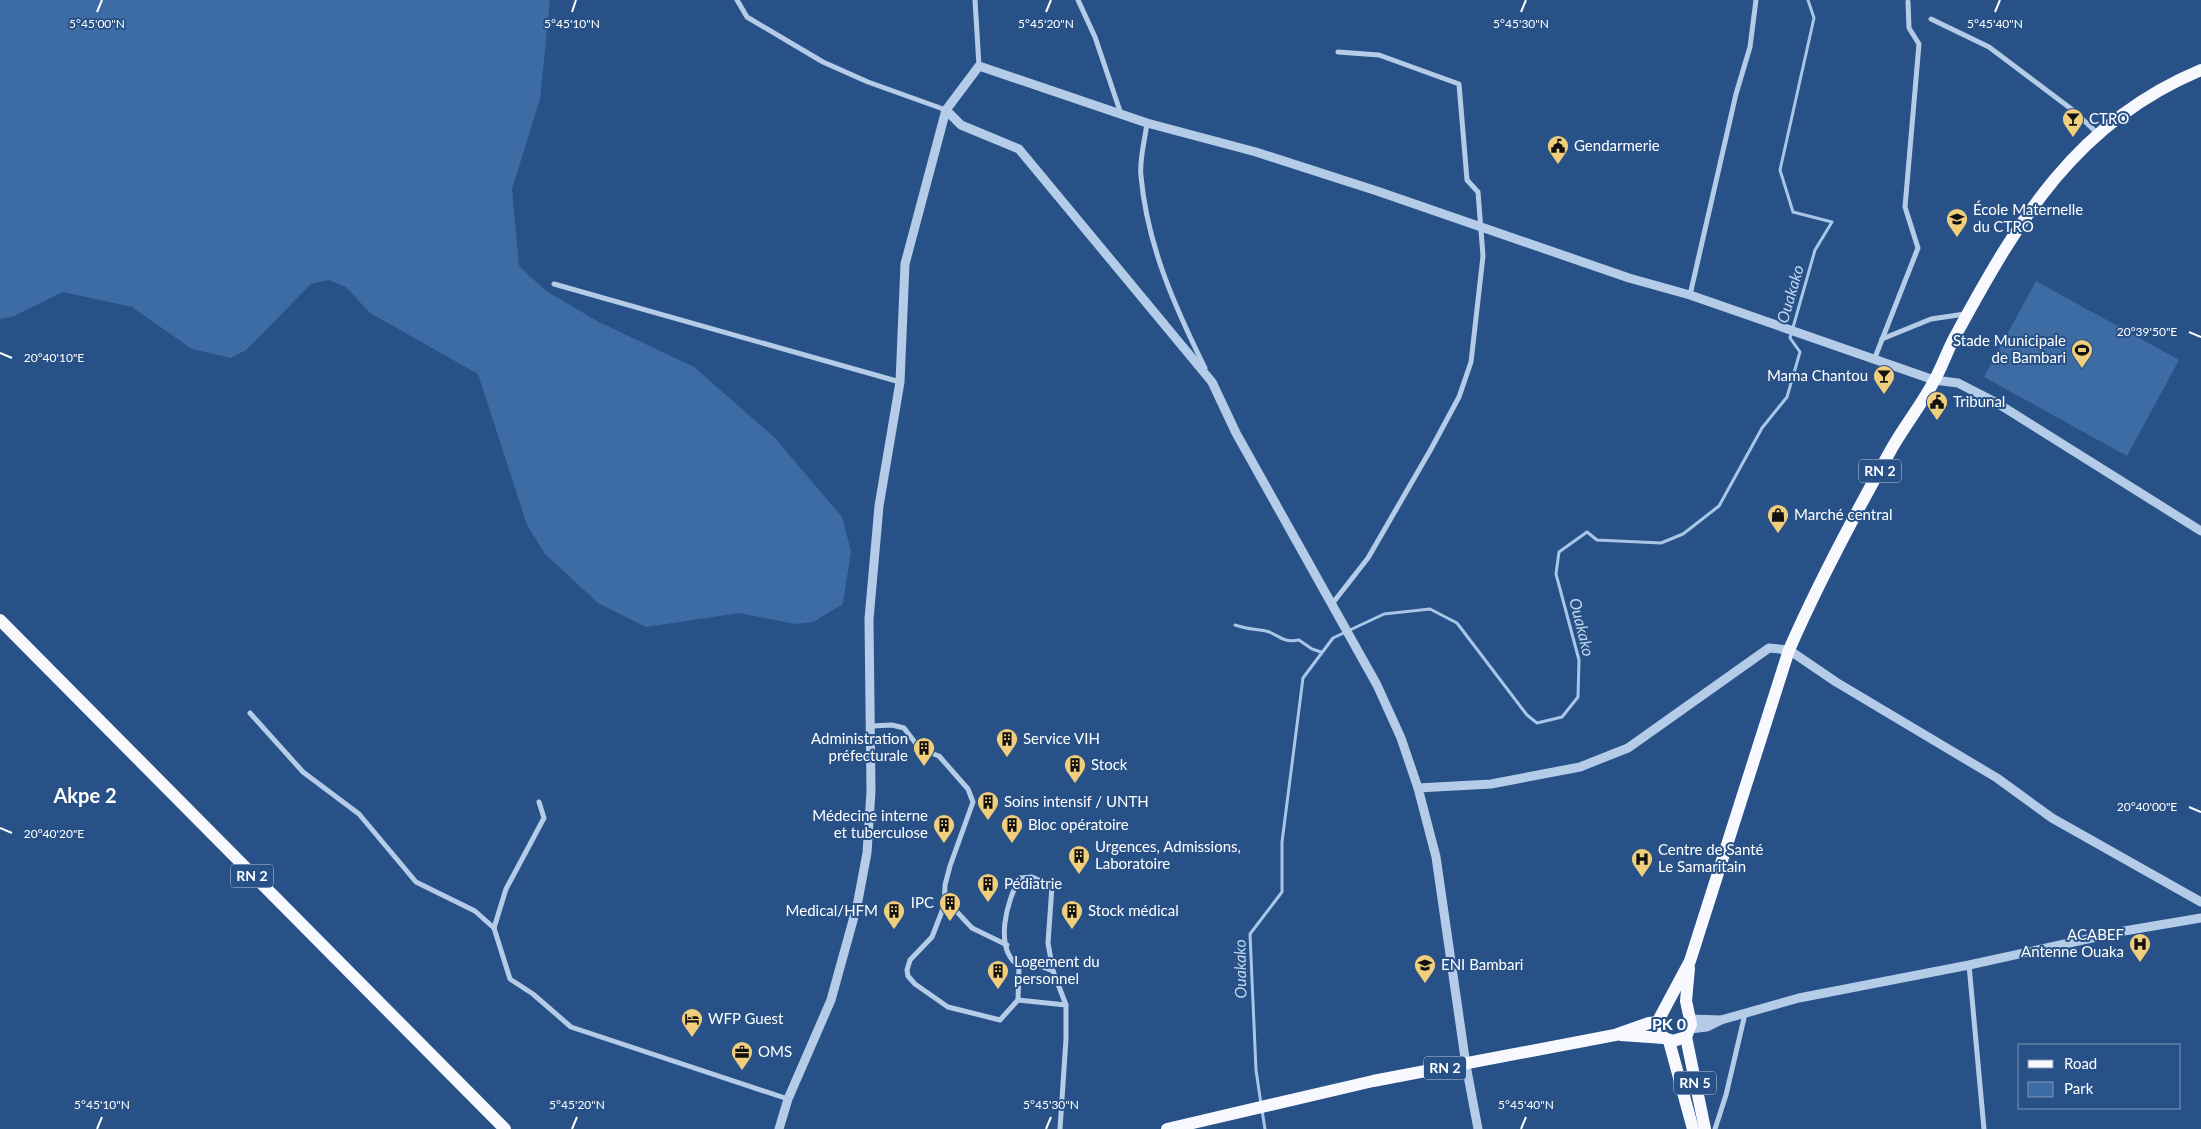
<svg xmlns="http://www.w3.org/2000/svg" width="2201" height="1129" font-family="Lato,sans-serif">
  <rect width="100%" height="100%" fill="#285187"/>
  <g fill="#3d6ba3">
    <polygon points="0,0 550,0 540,99 512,189 519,266 546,291 599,322 694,367 775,438 842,517 851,551 843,604 813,622 795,624 739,613 646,627 598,603 545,554 527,525 478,374 370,313 346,287 329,280 311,284 246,350 231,358 192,349 132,307 63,292 12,317 0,319"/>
    <polygon points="2036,281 2179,360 2127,456 1984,377"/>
  </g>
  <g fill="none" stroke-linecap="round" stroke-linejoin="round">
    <g stroke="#a9c6e8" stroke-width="3">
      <path d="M1235,625c11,4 20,4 31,6 15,4 14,12 33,9l13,9 9,3"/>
      <polyline points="1261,1104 1256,1070 1250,934 1282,892 1282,842 1303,678 1333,638 1384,614 1430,609 1457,623 1527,715 1537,723 1562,717 1578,697 1579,660 1556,574 1559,552 1587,532 1597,540 1661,543 1683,534 1719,506 1762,428 1787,397 1800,352 1790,338 1815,250 1832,222 1793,212 1780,170 1814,18 1808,0"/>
      <polyline points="1262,1110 1265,1129"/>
    </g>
    <g stroke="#b4cce8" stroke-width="5">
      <polyline points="737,0 747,17 823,62 868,82 946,110"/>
      <polyline points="975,0 979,66"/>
      <polyline points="1078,0 1095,37 1121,114"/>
      <polyline points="1931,19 1989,47 2074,111 2097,133"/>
      <path d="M1147,123c-2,17 -8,37 -6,53 6,69 34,131 64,192"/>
      <polyline points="554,284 900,382"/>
      <polyline points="1690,295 1736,94 1750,47 1756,0"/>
      <polyline points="1882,339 1931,319 1965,314"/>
      <polyline points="1874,360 1918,248 1905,207 1919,44 1909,28 1908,2"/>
      <polyline points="1332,604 1368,558 1431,449 1459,397 1471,362 1483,256 1478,192 1467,180 1459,84 1379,55 1338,52"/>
      <polyline points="250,713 303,772 359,814 416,882 475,911 494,928"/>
      <polyline points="871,726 892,725 904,728 920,749 939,756 968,789 973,802 950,866 945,885 944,906"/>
      <polyline points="539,802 544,818 506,889 494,928 510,979 533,994 571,1027 788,1099"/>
      <polyline points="1007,945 972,928 958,913 944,906 932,937 910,960 907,970 908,976 915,984 948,1007 1000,1020 1018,1000 1066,1005"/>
      <polyline points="1969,965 1984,1129"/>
      <path d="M1019,966c-26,-17 -12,-67 1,-88l12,-1 20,9 -4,57 5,28 13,34v34l-6,90"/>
      <polyline points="1018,1000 1019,966 1029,962 1053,971"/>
      <polyline points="1715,1129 1726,1095 1745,1014"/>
    </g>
    <g stroke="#b4cce8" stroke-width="9">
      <polyline points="946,110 961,125 1019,149 1212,382 1236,433 1377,685 1401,738 1418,788 1436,857 1466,1065 1478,1129"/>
      <polyline points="1418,788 1491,784 1580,767 1628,748 1769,648 1789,650 1836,682 1997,778 2052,818 2201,902"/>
      <polyline points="1690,1019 1721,1020"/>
      <polyline points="1690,1029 1707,1027 1721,1020 1799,998 1969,965 2124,931 2201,918"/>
      <polyline points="779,1129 788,1099 831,1000 857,906 867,853 871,791 869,619 879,506 900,382 905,264 946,110 979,66 1147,123 1256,152 1377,191 1629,278 1690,295 1934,380 1958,383 1997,403 2201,531"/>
    </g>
    <g stroke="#f7f9fe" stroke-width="12">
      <polyline points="0,620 505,1129"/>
      <polyline points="1621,1035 1664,1038 1673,1041 1686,1037 1691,1024 1686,1001 1689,968"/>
      <polyline points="1686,1037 1705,1129"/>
      <path d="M1664,1038l-5,-7v-12l31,-58 99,-311c30,-69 66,-136 103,-202 13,-23 30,-44 42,-67 9,-16 14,-33 23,-48 62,-114 119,-211 244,-263"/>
      <polyline points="1669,1041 1693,1129"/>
      <polyline points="1167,1129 1373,1081 1615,1035 1649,1023 1658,1022"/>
    </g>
  </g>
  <path fill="none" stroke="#fff" stroke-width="2" d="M97,12l5,-12M572,12l4,-12M1046,12l5,-12M1521,12l5,-12M1995,12l5,-12M2189,332l12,5M0,353l12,5M2189,807l12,5M0,828l12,5M97,1129l5,-12M572,1129l5,-12M1046,1129l5,-12M1521,1129l5,-12"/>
  <defs>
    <g id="bar-pin" transform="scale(1.125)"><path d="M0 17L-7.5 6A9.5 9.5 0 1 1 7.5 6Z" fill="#f0ce7b" stroke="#285187"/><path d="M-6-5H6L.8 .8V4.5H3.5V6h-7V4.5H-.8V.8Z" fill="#111"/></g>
    <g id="civic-pin" transform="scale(1.125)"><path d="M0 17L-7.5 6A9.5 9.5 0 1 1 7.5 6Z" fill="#f0ce7b" stroke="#285187"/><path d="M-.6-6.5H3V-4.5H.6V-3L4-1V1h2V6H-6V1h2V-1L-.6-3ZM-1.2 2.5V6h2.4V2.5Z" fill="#111"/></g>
    <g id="school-pin" transform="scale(1.125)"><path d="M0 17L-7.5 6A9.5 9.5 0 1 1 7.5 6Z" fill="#f0ce7b" stroke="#285187"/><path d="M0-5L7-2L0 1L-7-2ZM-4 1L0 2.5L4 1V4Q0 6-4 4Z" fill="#111"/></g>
    <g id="stadium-pin" transform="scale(1.125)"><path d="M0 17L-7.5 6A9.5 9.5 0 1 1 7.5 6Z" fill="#f0ce7b" stroke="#285187"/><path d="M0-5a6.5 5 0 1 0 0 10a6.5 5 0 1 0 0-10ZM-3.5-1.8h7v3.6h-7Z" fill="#111"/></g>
    <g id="shop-pin" transform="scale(1.125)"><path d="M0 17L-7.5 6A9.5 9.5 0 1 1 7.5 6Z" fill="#f0ce7b" stroke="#285187"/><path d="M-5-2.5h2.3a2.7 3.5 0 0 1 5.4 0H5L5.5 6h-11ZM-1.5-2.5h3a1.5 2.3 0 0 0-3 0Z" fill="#111"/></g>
    <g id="building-pin" transform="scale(1.125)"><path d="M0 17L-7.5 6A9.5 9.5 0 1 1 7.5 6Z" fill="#f0ce7b" stroke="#285187"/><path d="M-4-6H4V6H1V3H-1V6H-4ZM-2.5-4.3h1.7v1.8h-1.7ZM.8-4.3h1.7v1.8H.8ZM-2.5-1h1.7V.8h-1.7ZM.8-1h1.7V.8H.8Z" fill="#111"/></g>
    <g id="hospital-pin" transform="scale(1.125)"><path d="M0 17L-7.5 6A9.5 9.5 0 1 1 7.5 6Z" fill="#f0ce7b" stroke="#285187"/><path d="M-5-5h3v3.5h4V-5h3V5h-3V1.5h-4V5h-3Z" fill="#111"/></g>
    <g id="hotel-pin" transform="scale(1.125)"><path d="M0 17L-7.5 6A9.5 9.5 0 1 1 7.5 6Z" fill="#f0ce7b" stroke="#285187"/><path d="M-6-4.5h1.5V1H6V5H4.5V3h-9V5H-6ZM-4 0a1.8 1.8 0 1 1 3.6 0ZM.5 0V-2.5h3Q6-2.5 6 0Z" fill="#111"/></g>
    <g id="office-pin" transform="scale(1.125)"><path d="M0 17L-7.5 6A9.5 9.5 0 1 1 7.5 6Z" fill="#f0ce7b" stroke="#285187"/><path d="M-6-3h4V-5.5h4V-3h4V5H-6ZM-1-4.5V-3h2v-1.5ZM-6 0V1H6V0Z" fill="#111"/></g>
  </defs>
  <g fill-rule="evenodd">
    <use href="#bar-pin" x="2073" y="119"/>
    <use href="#civic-pin" x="1558" y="146"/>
    <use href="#school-pin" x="1957" y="219"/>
    <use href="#stadium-pin" x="2082" y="350"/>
    <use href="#bar-pin" x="1884" y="376"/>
    <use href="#civic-pin" x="1937" y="402"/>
    <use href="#shop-pin" x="1778" y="515"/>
    <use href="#building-pin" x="1007" y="739"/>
    <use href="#building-pin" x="924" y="748"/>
    <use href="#building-pin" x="1075" y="765"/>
    <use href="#building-pin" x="988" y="802"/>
    <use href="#building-pin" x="944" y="825"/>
    <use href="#building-pin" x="1012" y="825"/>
    <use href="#building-pin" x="1079" y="856"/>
    <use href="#hospital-pin" x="1642" y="859"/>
    <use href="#building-pin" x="988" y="884"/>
    <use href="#building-pin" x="950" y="903"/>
    <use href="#building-pin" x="894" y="911"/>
    <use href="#building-pin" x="1072" y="911"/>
    <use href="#hospital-pin" x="2140" y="944"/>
    <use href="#school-pin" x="1425" y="965"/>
    <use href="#building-pin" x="998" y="971"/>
    <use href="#hotel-pin" x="692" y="1019"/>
    <use href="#office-pin" x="742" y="1052"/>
  </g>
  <g text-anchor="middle" stroke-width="4" stroke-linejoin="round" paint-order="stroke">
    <g fill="#285187" stroke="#becbdb" stroke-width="1">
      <rect x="1859" y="459.5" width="42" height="23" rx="4"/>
      <rect x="231" y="864.5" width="42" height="23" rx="4"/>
      <rect x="1424" y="1056.5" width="42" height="23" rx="4"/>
      <rect x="1674" y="1071.5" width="42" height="23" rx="4"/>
    </g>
    <g font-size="14" font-weight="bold" fill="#fff">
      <text x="1880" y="476">RN 2</text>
      <text x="252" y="881">RN 2</text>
      <text x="1445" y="1073">RN 2</text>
      <text x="1695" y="1088">RN 5</text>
    </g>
    <g font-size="15" fill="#fff" stroke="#285187" text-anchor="start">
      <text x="2089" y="124">CTRO</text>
      <text x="1574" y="151">Gendarmerie</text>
      <text x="1973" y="215">École Maternelle<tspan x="1973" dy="17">du CTRO</tspan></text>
      <text x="2066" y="346" text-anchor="end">Stade Municipale<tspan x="2066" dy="17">de Bambari</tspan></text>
      <text x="1868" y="381" text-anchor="end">Mama Chantou</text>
      <text x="1953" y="407">Tribunal</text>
      <text x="1794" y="520">Marché central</text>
      <text x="908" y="744" text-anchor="end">Administration<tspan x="908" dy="17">préfecturale</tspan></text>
      <text x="1023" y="744">Service VIH</text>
      <text x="1091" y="770">Stock</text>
      <text x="1004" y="807">Soins intensif / UNTH</text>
      <text x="928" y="821" text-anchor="end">Médecine interne<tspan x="928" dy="17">et tuberculose</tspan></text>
      <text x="1028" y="830">Bloc opératoire</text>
      <text x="1095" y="852">Urgences, Admissions,<tspan x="1095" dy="17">Laboratoire</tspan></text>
      <text x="1658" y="855">Centre de Santé<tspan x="1658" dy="17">Le Samaritain</tspan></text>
      <text x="1004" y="889">Pédiatrie</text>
      <text x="934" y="908" text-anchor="end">IPC</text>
      <text x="878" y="916" text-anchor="end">Medical/HFM</text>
      <text x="1088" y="916">Stock médical</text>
      <text x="2124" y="940" text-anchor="end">ACABEF<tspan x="2124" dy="17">Antenne Ouaka</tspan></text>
      <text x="1014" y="967">Logement du<tspan x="1014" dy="17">personnel</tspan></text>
      <text x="1441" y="970">ENI Bambari</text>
      <text x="708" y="1024">WFP Guest</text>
      <text x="758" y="1057">OMS</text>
    </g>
    <g font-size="16" font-style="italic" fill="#c0d6ef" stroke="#285187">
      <text transform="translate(1790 294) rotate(-74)" y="6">Ouakako</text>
      <text transform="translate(1582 627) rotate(76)" y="6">Ouakako</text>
      <text transform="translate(1240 969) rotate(-91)" y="6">Ouakako</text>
    </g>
    <g font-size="16" font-weight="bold" fill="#fff" stroke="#285187">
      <text x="1669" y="1030">PK 0</text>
    </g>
    <g font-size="20" font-weight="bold" fill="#fff" stroke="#285187">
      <text x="85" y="803">Akpe 2</text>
    </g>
  </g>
  <g font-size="12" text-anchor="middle" fill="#fff" stroke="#285187" stroke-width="4" stroke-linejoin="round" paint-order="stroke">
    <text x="97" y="28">5°45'00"N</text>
    <text x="572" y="28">5°45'10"N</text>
    <text x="1046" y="28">5°45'20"N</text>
    <text x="1521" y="28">5°45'30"N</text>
    <text x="1995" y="28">5°45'40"N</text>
    <text x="2147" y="336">20°39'50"E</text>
    <text x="54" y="362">20°40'10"E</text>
    <text x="2147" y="811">20°40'00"E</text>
    <text x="54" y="838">20°40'20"E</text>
    <text x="102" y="1109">5°45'10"N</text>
    <text x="577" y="1109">5°45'20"N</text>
    <text x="1051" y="1109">5°45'30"N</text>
    <text x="1526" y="1109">5°45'40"N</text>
  </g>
  <rect x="2018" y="1044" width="162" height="65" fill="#285187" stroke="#7e97b7"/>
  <rect x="2028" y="1060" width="25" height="8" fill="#f7f9fe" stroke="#7e97b7"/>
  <text x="2064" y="1069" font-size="15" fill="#ffffff">Road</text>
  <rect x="2028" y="1082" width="25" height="15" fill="#3d6ba3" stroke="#7e97b7"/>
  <text x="2064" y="1094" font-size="15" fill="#ffffff">Park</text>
</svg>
